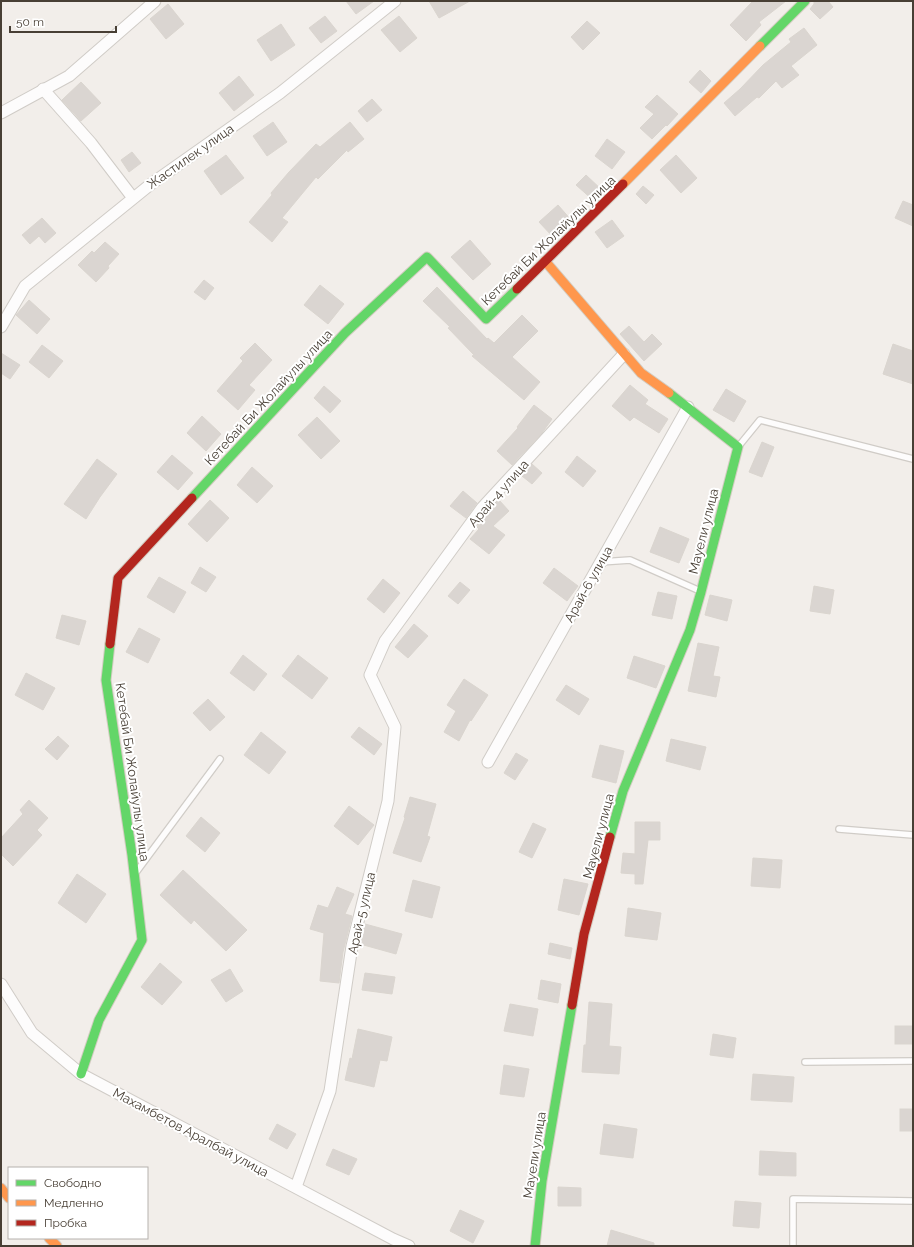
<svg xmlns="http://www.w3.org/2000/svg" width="914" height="1247" font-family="Raleway,sans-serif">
  <rect width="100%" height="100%" fill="#f2eeea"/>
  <g fill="#dad5d1" stroke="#dad5cf">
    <polygon points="346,1 374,1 356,14"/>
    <polygon points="429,1 470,1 439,18"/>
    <polygon points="753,1 786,1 759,22 761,25 746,41 730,25"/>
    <polygon points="814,1 828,1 833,7 820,19 810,9 814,4"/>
    <polygon points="168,4 184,24 166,39 150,19"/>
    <polygon points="325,16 337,31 321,43 309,28"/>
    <polygon points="399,16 417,38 400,52 381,30"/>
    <polygon points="587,21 600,33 583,50 571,37"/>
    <polygon points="281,24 295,45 271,61 257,40"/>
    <polygon points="804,28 817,45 791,66 799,75 782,88 776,81 759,98 757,97 735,116 724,103 740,89 763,65 791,42 789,39"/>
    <polygon points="700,70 711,81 701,93 689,82"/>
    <polygon points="239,76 254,95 234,111 219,93"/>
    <polygon points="81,82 101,103 81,121 62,100"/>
    <polygon points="657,95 678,114 667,126 666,125 652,139 640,128 654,114 645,107"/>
    <polygon points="372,99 382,110 367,122 358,111"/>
    <polygon points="273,122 287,142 267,156 253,136"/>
    <polygon points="350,122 364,139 348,152 347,150 318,179 316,177 282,218 288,222 272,242 249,222 272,195 271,193 289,172 316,144 320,147"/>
    <polygon points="607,139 625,152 612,169 595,156"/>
    <polygon points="132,152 141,163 129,172 121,160"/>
    <polygon points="226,155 244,178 221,195 204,171"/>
    <polygon points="676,155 697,178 681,193 660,170"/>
    <polygon points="586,175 603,191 593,200 576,185"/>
    <polygon points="643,186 654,195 646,204 636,194"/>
    <polygon points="903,201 913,205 913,226 895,218"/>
    <polygon points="558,205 572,221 554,238 539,222"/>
    <polygon points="42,218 56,233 45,243 39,236 30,244 22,235"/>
    <polygon points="612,220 624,236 607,248 595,232"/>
    <polygon points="470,240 491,264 473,280 451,257"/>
    <polygon points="105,242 119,254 108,266 109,268 96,282 78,265 92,251 94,253"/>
    <polygon points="204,280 214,288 205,300 194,292"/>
    <polygon points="320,285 344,304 328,324 304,305"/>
    <polygon points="437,287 487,339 488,338 494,343 522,315 538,331 512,357 540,382 524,400 472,356 474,355 448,328 450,327 423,301"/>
    <polygon points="29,300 50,319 37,334 16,315"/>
    <polygon points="629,326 644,342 652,334 662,344 644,361 620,334"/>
    <polygon points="255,343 272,360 249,385 255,390 238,410 217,391 243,361 240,358"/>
    <polygon points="893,344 913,351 913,384 883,374"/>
    <polygon points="42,345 63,361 49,378 29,362"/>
    <polygon points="1,353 20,365 10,379 1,373"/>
    <polygon points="630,385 648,400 645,404 668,419 659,433 634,417 630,421 612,406"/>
    <polygon points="324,386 341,401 330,413 314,398"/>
    <polygon points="726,389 746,401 734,422 713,410"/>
    <polygon points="534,405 552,419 542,433 512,465 497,451 518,428 517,427"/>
    <polygon points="202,416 221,434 206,451 187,433"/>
    <polygon points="317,417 340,441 321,459 298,435"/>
    <polygon points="762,442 774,447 762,477 749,472"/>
    <polygon points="172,455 193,473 178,490 157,472"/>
    <polygon points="577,456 596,471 583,487 565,472"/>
    <polygon points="97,459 117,474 100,497 86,519 64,504"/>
    <polygon points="532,464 542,473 532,484 522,476 523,474"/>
    <polygon points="252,467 273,486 257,503 237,485"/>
    <polygon points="463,491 477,503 466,518 450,506"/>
    <polygon points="210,500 229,518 207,542 188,524"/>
    <polygon points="499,500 509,511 493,526 505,535 489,554 470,539 479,529 477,527 487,512"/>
    <polygon points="660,527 689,539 679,563 650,552"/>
    <polygon points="200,567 216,577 206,592 191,583"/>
    <polygon points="554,568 578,586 567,601 543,583"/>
    <polygon points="159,577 186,592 174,613 147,597"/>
    <polygon points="383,579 400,593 384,613 367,599"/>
    <polygon points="460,582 470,590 458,604 448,596"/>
    <polygon points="814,586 834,590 830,614 810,611"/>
    <polygon points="658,592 677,596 672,619 652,615"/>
    <polygon points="710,595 732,600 727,621 705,615"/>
    <polygon points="62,615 86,621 79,645 56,638"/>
    <polygon points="414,624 428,636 408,658 395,647"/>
    <polygon points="139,628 160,639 148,663 126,652"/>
    <polygon points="698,643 719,647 713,676 720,677 716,697 688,691"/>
    <polygon points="243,655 267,674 254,691 230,673"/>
    <polygon points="298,655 328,678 312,699 282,676"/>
    <polygon points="634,656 665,666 656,688 627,678"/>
    <polygon points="26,673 55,688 43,710 15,695"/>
    <polygon points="464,679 488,695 471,721 470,720 459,741 444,732 456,711 447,705"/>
    <polygon points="566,685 589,699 579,715 556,700"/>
    <polygon points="208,699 225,717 210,731 193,713"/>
    <polygon points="359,727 382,744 374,755 351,737"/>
    <polygon points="261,732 286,752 269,774 244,755"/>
    <polygon points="58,736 69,746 57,760 45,749"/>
    <polygon points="671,739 706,747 700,770 666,761"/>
    <polygon points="600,745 624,751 616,783 592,777"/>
    <polygon points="516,753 528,760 515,780 504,773"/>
    <polygon points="410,797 436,804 427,836 430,837 421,862 393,853 405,818 404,817"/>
    <polygon points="29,800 48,818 37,830 42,835 13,866 1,854 1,838 23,814 20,810"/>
    <polygon points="349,806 374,825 358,845 334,826"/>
    <polygon points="201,817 220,833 205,852 186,836"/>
    <polygon points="635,822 660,822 660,840 648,840 643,884 635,884 635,874 621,873 623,853 635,854"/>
    <polygon points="533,823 546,829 532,858 519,852"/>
    <polygon points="753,858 782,860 780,888 751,886"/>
    <polygon points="183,870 224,908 247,930 226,951 194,920 191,924 160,895"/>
    <polygon points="77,874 106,894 86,923 58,903"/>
    <polygon points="564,879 588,884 579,915 558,910"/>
    <polygon points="413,880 440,887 432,918 405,911"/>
    <polygon points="337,887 354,894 345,914 352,916 343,952 339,983 320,981 324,933 310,929 318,905 328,908"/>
    <polygon points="628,908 661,913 657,940 625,936"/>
    <polygon points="365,924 402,934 396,954 360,944"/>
    <polygon points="550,943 572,948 570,959 548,954"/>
    <polygon points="160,963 182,982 162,1005 141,987"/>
    <polygon points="230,969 243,991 226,1002 211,980"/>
    <polygon points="365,973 395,977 392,994 362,990"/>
    <polygon points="541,980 561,984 558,1003 538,999"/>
    <polygon points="589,1002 612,1004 609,1046 621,1047 619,1074 582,1072 584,1045 586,1045"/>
    <polygon points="510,1004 538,1009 533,1036 504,1031"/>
    <rect x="895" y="1026" width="18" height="18"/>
    <polygon points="358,1029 392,1037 387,1061 380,1060 374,1087 345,1080 350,1058 352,1059"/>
    <polygon points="713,1034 736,1038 733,1058 710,1055"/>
    <polygon points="504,1065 529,1069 524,1097 500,1094"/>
    <polygon points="753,1074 794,1077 792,1102 751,1100"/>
    <rect x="900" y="1109" width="13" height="22"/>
    <polygon points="277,1124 296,1134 287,1149 269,1139"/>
    <polygon points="604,1124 637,1129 633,1158 600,1154"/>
    <polygon points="333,1149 357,1159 349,1175 326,1165"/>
    <polygon points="760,1151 796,1153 796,1176 759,1175"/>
    <polygon points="558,1187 581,1188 581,1206 558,1206"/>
    <polygon points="735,1201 761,1203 759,1228 733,1226"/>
    <polygon points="460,1210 484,1221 473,1243 450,1231"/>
    <polygon points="611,1230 654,1243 654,1246 607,1246"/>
  </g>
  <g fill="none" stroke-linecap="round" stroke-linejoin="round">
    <g stroke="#d0ccc7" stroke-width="8">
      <g id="lane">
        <polyline points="738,447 760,420 913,459"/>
        <polyline points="601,562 630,560 700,591"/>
        <polyline points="839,829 913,835"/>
        <polyline points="137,871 220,759"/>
        <polyline points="805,1062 913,1061"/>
        <polyline points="793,1246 793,1199 913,1201"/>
      </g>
    </g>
    <g stroke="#d0ccc7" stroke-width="13">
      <g id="street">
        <polyline points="43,89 91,143 133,198"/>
        <polyline points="1,113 69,76 155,1"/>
        <polyline points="1,327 25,286 151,184 280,93 395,1"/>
        <polyline points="488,762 688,407"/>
        <polyline points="1,984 32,1033 81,1074 393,1239 409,1246"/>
        <polyline points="296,1187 330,1091 352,946 388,801 395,727 370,675 385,641 482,508 624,354"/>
      </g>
    </g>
    <g stroke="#d3ccc1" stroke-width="11">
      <g id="fast">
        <polyline points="760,46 805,1"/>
        <polyline points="192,498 345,333 427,257 486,319 517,289"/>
        <polyline points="610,837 623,791 690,630 701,592 738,447 669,393"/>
        <polyline points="81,1074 99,1020 142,940 132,855 106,680 110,644"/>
        <polyline points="535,1246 542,1181 572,1005"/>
      </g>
    </g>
    <g stroke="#d3ccc1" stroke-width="11">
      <g id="slow">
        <polyline points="623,184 760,46"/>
        <polyline points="545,261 641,373 669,393"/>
        <polyline points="1,1188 9,1198"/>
        <polyline points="49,1238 57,1246"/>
      </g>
    </g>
    <g stroke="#d3ccc1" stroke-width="11">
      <g id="jam">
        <polyline points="517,289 623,184"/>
        <polyline points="110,644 118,578 192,498"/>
        <polyline points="572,1005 584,934 610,837"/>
      </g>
    </g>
    <use href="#lane" stroke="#fdfcfc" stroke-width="5.5"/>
    <use href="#street" stroke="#fdfcfc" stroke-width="11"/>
    <use href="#fast" stroke="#63d668" stroke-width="9"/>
    <use href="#slow" stroke="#ff974d" stroke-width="9"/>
    <use href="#jam" stroke="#b3261e" stroke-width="9"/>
  </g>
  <g text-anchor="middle" stroke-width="4" stroke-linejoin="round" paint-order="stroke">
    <g font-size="13" fill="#483f35" stroke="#fff">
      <text transform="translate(190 156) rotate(-35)" y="5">Жастилек улица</text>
      <text transform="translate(548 240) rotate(-44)" y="5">Кетебай Би Жолайулы улица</text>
      <text transform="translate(268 397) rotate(-47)" y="5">Кетебай Би Жолайулы улица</text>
      <text transform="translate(498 493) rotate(-49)" y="5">Арай-4 улица</text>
      <text transform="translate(703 531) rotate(-76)" y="5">Мауели улица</text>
      <text transform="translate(588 584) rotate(-61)" y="5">Арай-6 улица</text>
      <text transform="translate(133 772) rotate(82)" y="5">Кетебай Би Жолайулы улица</text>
      <text transform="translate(598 836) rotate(-75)" y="5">Мауели улица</text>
      <text transform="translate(361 913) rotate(-77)" y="5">Арай-5 улица</text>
      <text transform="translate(191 1132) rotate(28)" y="5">Махамбетов Аралбай улица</text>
      <text transform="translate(534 1155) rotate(-81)" y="5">Мауели улица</text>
    </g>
  </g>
  <rect width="914" height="1247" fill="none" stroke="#483f35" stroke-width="4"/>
  <rect x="8" y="1167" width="140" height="72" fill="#ffffff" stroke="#b6b2ae"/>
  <rect x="16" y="1180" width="20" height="6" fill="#63d668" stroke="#b6b2ae"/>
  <text x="44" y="1187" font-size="12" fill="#483f35">Свободно</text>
  <rect x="16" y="1200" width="20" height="6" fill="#ff974d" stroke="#b6b2ae"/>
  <text x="44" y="1207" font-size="12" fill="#483f35">Медленно</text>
  <rect x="16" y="1220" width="20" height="6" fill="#b3261e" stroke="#b6b2ae"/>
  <text x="44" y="1227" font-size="12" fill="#483f35">Пробка</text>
  <path d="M10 26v6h106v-6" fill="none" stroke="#483f35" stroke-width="2"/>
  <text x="16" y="26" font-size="12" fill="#483f35" stroke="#ffffff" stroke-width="3" paint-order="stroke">50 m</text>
</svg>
